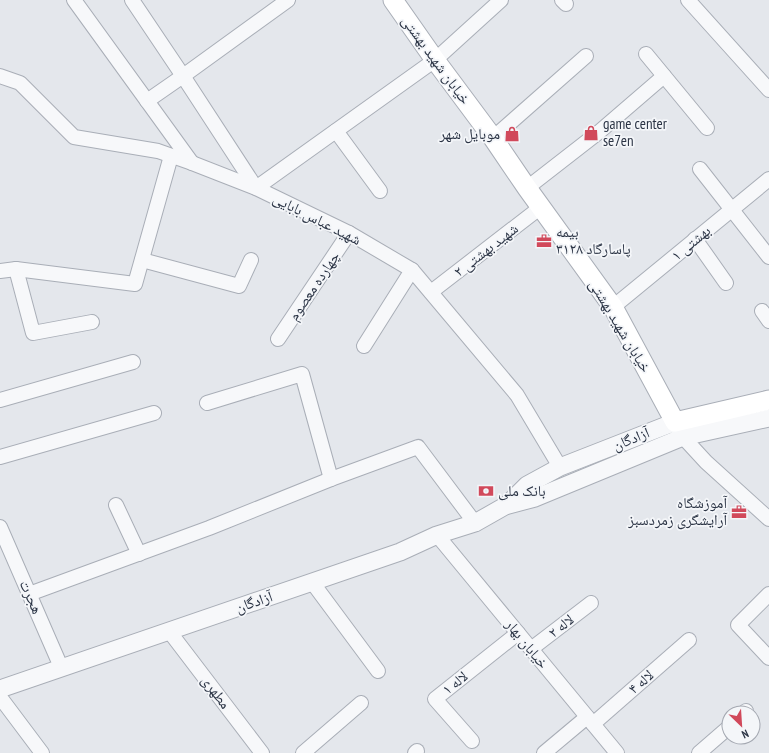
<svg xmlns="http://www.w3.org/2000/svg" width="769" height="753" font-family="'PT Sans Narrow','Noto Naskh Arabic',sans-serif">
  <rect width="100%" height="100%" fill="#e4e7ec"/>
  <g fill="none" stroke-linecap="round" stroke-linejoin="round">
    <g stroke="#a9aeb7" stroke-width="16">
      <g id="minor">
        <polyline points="74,0 192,163"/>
        <polyline points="132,0 183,76 256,188 435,60 501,0"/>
        <polyline points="562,0 566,4"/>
        <polyline points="688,0 769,90"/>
        <polyline points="646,54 707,128"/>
        <polyline points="0,76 20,83 74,137 158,151 192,163 256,188 349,233 412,270 517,395 560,467"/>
        <polyline points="147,101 183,76 288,0"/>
        <polyline points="336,131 380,191"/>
        <polyline points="493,138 586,56"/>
        <polyline points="700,169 769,257"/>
        <polyline points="527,188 599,132 664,76"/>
        <polyline points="695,239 726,283"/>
        <polyline points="142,260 239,286 251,260"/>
        <polyline points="16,269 33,333 92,322"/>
        <polyline points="0,271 16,269 135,284 171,156"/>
        <polyline points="431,292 541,207"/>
        <polyline points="613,307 769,179"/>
        <polyline points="762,311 769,321"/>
        <polyline points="278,339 349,233"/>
        <polyline points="364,346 412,270"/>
        <polyline points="0,400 133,362"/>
        <polyline points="207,403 302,374 331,479"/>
        <polyline points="683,437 706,462 769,519"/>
        <polyline points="0,457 154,413"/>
        <polyline points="116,505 139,554"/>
        <polyline points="0,527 61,667"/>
        <polyline points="437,535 617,753"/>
        <polyline points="312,582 378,671"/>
        <polyline points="29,594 209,528 331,479 418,447 475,523"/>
        <polyline points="769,594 738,625 769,658"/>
        <polyline points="169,631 262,753"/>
        <polyline points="531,649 591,603"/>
        <polyline points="0,697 42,753"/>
        <polyline points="745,713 746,711"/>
        <polyline points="593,724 689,640"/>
        <polyline points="472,741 435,699 518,633"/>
        <polyline points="303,753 361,703"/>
        <polyline points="415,753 417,751"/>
        <polyline points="544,753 587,717"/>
        <polyline points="699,753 729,727"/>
      </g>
    </g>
    <g stroke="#a9aeb7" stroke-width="19">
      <g id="tertiary">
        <polyline points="507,505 527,485 560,467 675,422 681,432"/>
        <polyline points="0,689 400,552 437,535 475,523 505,506 535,498 683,437 769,418"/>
      </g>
    </g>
    <g stroke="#a9aeb7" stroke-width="21">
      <polyline id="secondary" points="393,0 435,60 493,138 527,188 613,307 675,422 769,400"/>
    </g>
    <use href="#minor" stroke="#f7f8fa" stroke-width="14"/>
    <use href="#tertiary" stroke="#f7f8fa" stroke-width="17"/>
    <use href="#secondary" stroke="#fff" stroke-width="19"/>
  </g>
  <defs>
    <g id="shop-bare" transform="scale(1.2)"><path d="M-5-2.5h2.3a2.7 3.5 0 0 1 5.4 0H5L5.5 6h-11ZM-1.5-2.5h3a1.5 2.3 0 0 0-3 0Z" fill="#d1495b" stroke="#f4f6f9" stroke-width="2.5" paint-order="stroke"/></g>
    <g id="office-bare" transform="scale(1.2)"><path d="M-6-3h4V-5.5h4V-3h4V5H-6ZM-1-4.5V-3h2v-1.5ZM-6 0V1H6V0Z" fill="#d1495b" stroke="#f4f6f9" stroke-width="2.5" paint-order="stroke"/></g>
    <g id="bank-bare" transform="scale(1.2)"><path d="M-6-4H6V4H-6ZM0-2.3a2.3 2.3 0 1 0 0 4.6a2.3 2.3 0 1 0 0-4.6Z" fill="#d1495b" stroke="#f4f6f9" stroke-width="2.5" paint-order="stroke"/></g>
  </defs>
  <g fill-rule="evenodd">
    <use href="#shop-bare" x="591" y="133"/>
    <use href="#shop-bare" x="512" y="134"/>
    <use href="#office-bare" x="544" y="241"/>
    <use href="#bank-bare" x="486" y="491"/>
    <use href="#office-bare" x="739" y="512"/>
  </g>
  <g text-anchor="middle" stroke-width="3.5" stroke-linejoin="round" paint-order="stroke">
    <g font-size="15" fill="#2b3445" stroke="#f4f6f9">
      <text transform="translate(436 60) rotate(54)" y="5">خیابان شهید بهشتی</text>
      <text transform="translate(317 219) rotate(27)" y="5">شهید عباس بابایی</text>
      <text transform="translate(691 243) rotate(-40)" y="5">بهشتی ۱</text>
      <text transform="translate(486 250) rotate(-38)" y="5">شهید بهشتی ۲</text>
      <text transform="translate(314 286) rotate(-56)" y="5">چهارده معصوم</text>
      <text transform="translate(620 326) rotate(59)" y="5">خیابان شهید بهشتی</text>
      <text transform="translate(631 439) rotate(-22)" y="5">آزادگان</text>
      <text transform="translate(31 597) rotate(66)" y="5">هجرت</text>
      <text transform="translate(254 602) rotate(-19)" y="5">آزادگان</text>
      <text transform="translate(561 626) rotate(-38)" y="5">لاله ۲</text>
      <text transform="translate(527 644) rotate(51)" y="5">خیابان بهار</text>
      <text transform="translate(641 682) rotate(-41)" y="5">لاله ۴</text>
      <text transform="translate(455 683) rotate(-39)" y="5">لاله ۱</text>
      <text transform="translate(216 692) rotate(53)" y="5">مطهری</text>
    </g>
    <g font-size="15" fill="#2b3445" stroke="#f4f6f9" text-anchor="start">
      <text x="603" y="129">game center<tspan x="603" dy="17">se7en</tspan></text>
      <text x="500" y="139" text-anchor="end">موبایل شهر</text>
      <text x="556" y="237">بیمه<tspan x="556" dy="17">پاسارگاد ۳۱۲۸</tspan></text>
      <text x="498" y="496">بانک ملی</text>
      <text x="727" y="508" text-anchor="end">آموزشگاه<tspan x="727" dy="17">آرایشگری زمردسبز</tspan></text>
    </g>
  </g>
  <g transform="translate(741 725) rotate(155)"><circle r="19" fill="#f4f6f9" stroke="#a4a8b1"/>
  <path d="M0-3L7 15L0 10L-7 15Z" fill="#d1495b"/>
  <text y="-6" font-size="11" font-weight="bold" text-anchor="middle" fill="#2b3445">N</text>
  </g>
</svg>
